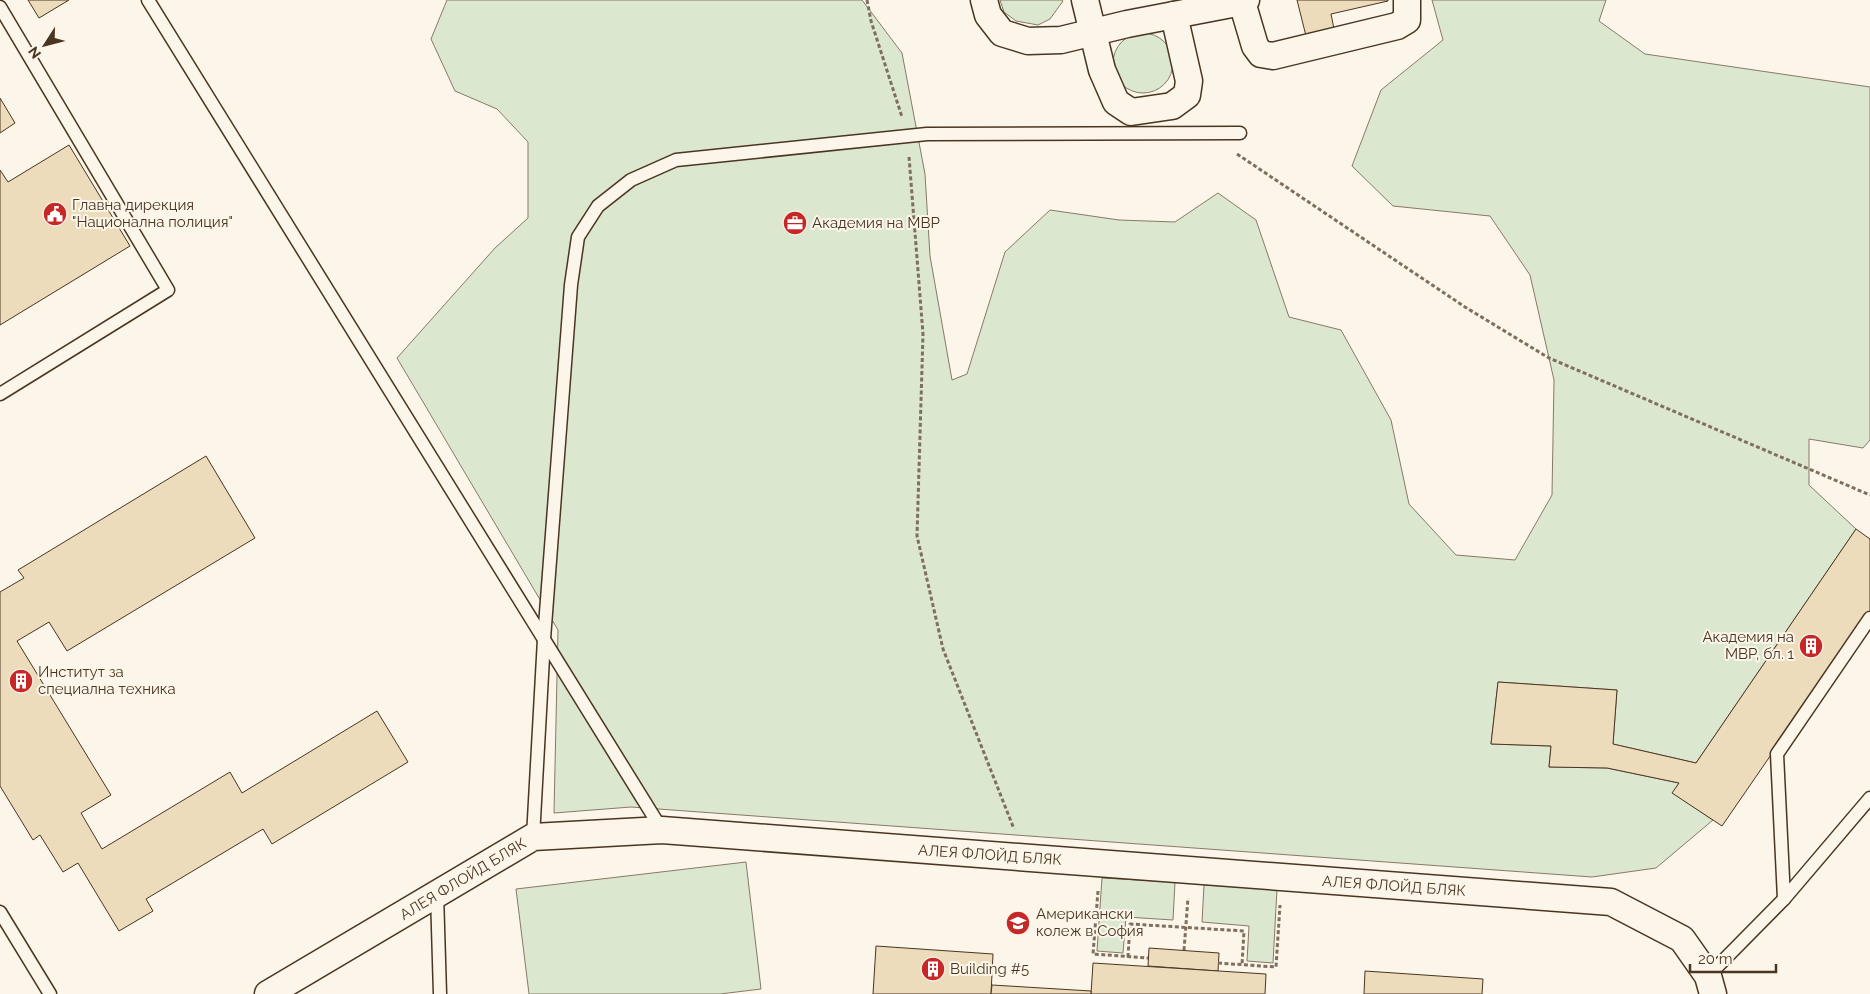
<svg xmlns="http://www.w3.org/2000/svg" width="1870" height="994" font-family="Raleway,sans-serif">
  <rect width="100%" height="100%" fill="#fbf6e9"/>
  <g fill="#dce7d0" stroke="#887966">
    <polygon points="447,0 862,0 902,53 925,174 930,256 952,380 967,374 1005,252 1050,210 1119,220 1175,222 1218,193 1256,220 1289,317 1341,330 1391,420 1409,504 1456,555 1515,560 1552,495 1554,380 1530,275 1490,216 1393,206 1352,166 1381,90 1443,40 1432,0 1606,0 1599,21 1645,54 1870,87 1870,440 1863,448 1809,439 1809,485 1856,529 1696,763 1613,744 1617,690 1498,682 1491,744 1551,746 1549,767 1607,768 1679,783 1673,793 1713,820 1656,868 1592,877 631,807 554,813 558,630 397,358 495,248 528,218 528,142 497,109 455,91 431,39"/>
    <polygon points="1000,0 1062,0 1063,1 1050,19 1038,25 1016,21 1004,12"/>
    <circle cx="1143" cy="63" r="30"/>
    <polygon points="746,862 761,989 720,994 529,994 516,889"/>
    <polygon points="1102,878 1175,882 1173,920 1126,917 1123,953 1097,951"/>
    <polygon points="1204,885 1277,889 1273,963 1247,961 1249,926 1202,922"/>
  </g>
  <g fill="#ecdcbc" stroke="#4a3520">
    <polygon points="28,0 69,0 39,18"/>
    <polygon points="1297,0 1388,0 1388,1 1331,14 1335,34 1307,40"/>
    <polygon points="0,98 15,123 0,133"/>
    <polygon points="69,145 130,246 0,325 0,170 8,182"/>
    <polygon points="206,456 255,538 67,651 49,622 17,641 111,795 81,813 102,849 230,772 242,793 377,711 408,762 272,844 263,829 146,899 153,911 119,931 78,863 63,872 40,835 33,840 0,786 0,592 24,578 18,570"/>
    <polygon points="1856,529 1870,539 1870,611 1722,826 1672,793 1679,783 1607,768 1549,767 1551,746 1491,744 1498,682 1617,690 1613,744 1696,763"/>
    <polygon points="876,946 993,954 991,994 873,994"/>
    <polygon points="1149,948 1219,953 1218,971 1148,966"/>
    <polygon points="1093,963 1266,974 1265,994 1091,994"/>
    <polygon points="1365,971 1483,979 1482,994 1364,994"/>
    <polygon points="992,985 1091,991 1091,994 991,994"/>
  </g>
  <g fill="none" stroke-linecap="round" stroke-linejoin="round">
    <g stroke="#4a3520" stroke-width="15">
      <g id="lane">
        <polyline points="148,0 662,830"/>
        <polyline points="0,7 168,290 0,394"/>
        <polyline points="533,837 544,639 571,285 578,237 598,206 631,180 676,160 927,134 1240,133"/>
        <polyline points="437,894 440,994"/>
        <polyline points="1784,899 1777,754 1870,618"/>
        <polyline points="0,912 50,994"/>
        <polyline points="1708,976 1784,899 1870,798"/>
      </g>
    </g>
    <g stroke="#4a3520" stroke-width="29">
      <g id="street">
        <polyline points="984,0 988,15 1002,33 1028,41 1061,40 1127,24 1242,2 1246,0"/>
        <polyline points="1085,0 1102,70 1116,102 1131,112 1172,106 1187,95 1189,81 1174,15"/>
        <polyline points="1242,2 1255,46 1261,54 1273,56 1397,26 1407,20 1407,0"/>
        <polyline points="268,994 533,837 662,830 1611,902 1682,939 1708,976 1713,994"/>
      </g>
    </g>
    <g stroke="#7f6f5c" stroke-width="3" stroke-dasharray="4 2.5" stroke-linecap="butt">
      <polyline points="867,0 871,21 902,117"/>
      <polyline points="1237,154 1465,307 1549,358 1870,495"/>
      <polyline points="909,157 923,334 917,536 943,649 1014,829"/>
      <polyline points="1098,891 1093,954 1148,958"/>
      <polyline points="1184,950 1188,898"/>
      <polyline points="1128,957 1130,924 1244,931 1242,965"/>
      <polyline points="1218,963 1276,967 1280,905"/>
    </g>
    <use href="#lane" stroke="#fbf6e9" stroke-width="12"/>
    <use href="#street" stroke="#fbf6e9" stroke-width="26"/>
  </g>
  <defs>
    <g id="civic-disc" transform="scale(1.25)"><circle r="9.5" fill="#c62828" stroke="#fbf6e9"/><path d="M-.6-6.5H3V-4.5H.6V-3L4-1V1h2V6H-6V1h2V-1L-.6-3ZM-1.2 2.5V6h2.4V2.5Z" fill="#fff"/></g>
    <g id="office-disc" transform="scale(1.25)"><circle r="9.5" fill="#c62828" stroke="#fbf6e9"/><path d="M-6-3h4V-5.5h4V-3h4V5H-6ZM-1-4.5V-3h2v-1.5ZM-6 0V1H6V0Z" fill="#fff"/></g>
    <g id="building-disc" transform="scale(1.25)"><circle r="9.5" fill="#c62828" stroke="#fbf6e9"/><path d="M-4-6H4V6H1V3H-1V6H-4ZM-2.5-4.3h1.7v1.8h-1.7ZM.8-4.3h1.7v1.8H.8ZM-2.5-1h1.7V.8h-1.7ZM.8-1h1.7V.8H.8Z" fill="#fff"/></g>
    <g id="school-disc" transform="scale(1.25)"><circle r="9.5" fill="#c62828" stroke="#fbf6e9"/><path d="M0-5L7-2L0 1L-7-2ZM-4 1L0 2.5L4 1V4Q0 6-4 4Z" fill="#fff"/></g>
  </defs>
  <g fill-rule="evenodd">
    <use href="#civic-disc" x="55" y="214"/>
    <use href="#office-disc" x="795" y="223"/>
    <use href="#building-disc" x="1811" y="646"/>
    <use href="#building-disc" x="21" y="681"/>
    <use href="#school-disc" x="1018" y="923"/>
    <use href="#building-disc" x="933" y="969"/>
  </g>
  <g text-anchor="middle" stroke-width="4" stroke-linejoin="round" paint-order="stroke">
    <g font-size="15" fill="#4a3520" stroke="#fbf6e9" text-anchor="start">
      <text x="72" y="210">Главна дирекция<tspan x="72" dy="17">"Национална полиция"</tspan></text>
      <text x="812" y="228">Академия на МВР</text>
      <text x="1794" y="642" text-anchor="end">Академия на<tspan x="1794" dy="17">МВР, бл. 1</tspan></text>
      <text x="38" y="677">Институт за<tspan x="38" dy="17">специална техника</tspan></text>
      <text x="1036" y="919">Американски<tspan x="1036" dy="17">колеж в София</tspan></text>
      <text x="950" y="974">Building #5</text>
    </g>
    <g font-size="15" fill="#4a3520" stroke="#fbf6e9">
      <text transform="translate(990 855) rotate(4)" y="5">АЛЕЯ ФЛОЙД БЛЯК</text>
      <text transform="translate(463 879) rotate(-31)" y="5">АЛЕЯ ФЛОЙД БЛЯК</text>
      <text transform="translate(1394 886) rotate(4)" y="5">АЛЕЯ ФЛОЙД БЛЯК</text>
    </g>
  </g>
  <g transform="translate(45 45) rotate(234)" stroke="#fbf6e9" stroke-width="4" paint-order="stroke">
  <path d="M0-4L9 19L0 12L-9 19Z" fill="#4a3520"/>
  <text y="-8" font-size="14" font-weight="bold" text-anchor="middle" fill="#4a3520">N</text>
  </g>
  <path d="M1690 964v8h86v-8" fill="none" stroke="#4a3520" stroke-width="2.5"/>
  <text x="1698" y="964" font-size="15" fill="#4a3520" stroke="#fbf6e9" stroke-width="4" paint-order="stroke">20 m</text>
</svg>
